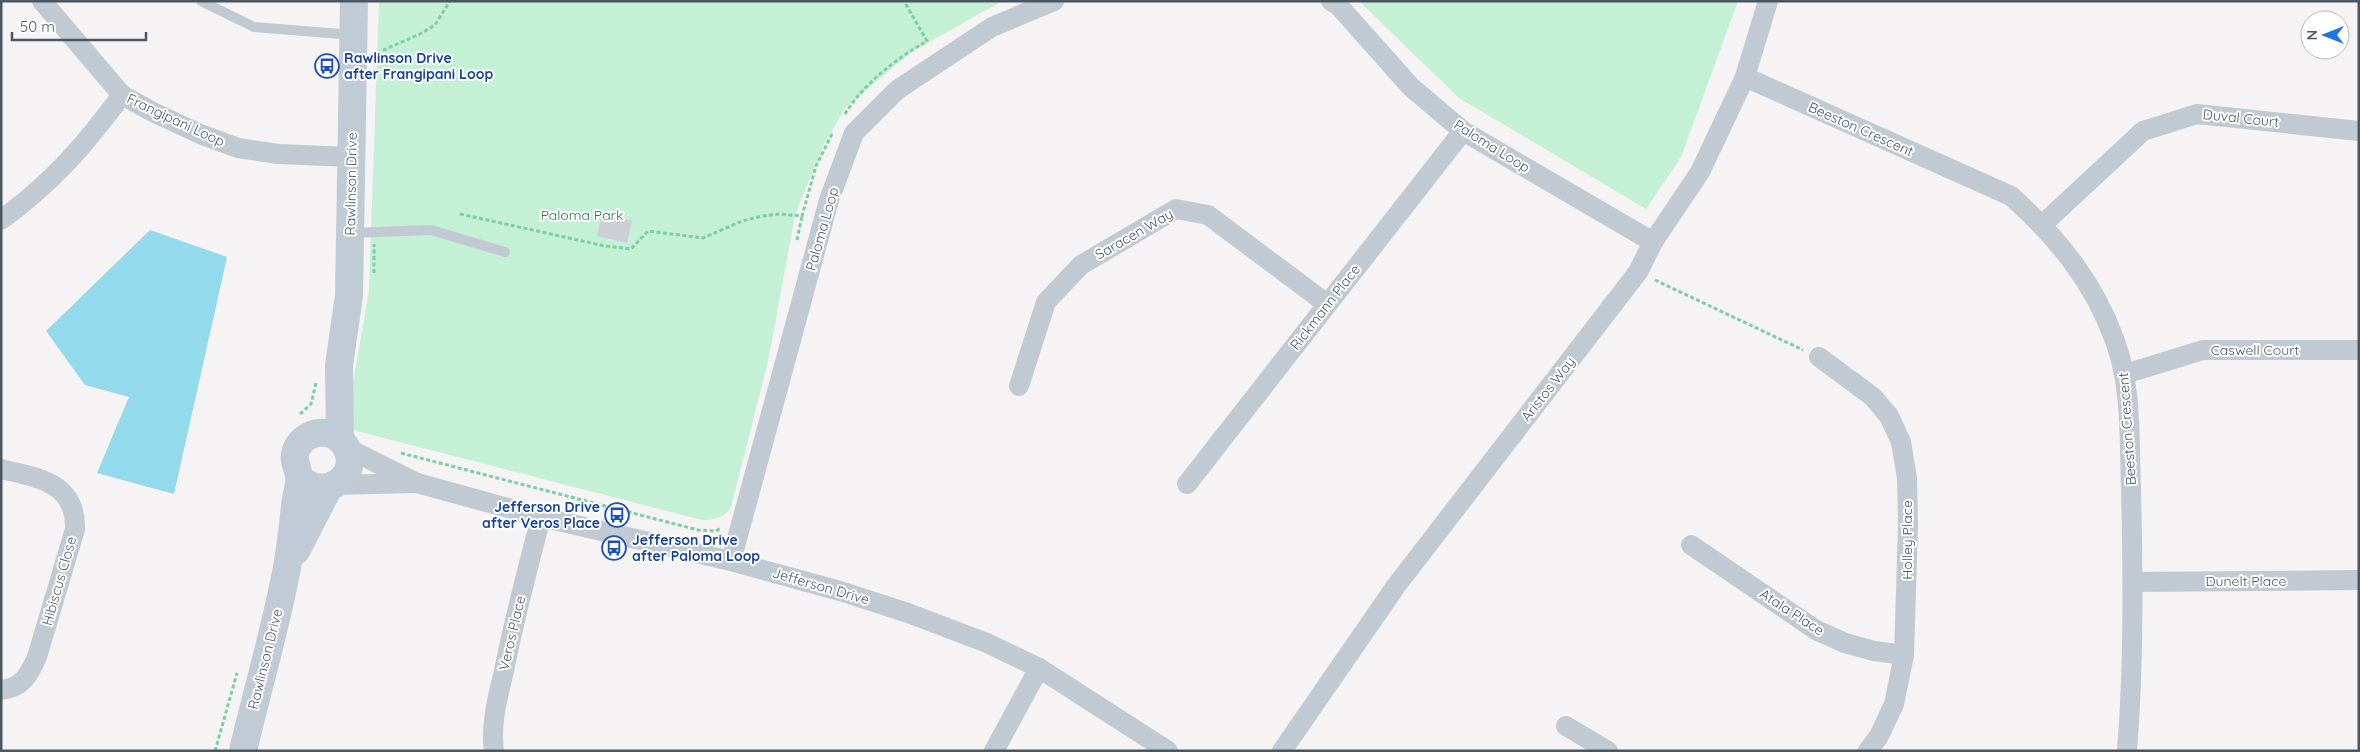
<svg xmlns="http://www.w3.org/2000/svg" width="2360" height="752" font-family="Quicksand,sans-serif">
  <rect width="100%" height="100%" fill="#f5f3f3"/>
  <g fill="#c4f0d5">
    <path d="M379,1h623l-92,52 -64,54 -22,37 -29,71 -26,142 -38,150c-7,11 -17,13 -29,13l-357,-92 24,-137z"/>
    <polygon points="1359,1 1738,1 1681,157 1646,209 1459,98"/>
  </g>
  <polygon fill="#92daec" points="150,230 227,257 174,494 97,473 129,397 85,385 46,331"/>
  <polygon fill="#cdcfd5" points="602,214 632,221 627,243 597,236"/>
  <g fill="none" stroke-linecap="round" stroke-linejoin="round">
    <g stroke="#7ccea5" stroke-width="3" stroke-dasharray="4 2.5" stroke-linecap="butt">
      <polyline points="377,53 420,34 435,25 450,1"/>
      <path d="M845,114c19,-31 51,-55 82,-73l-23,-40"/>
      <polyline points="460,214 605,246 631,249 648,231 703,238 742,221 762,216 779,214 802,216 816,166 832,134"/>
      <polyline points="797,240 802,216"/>
      <polyline points="374,273 374,244"/>
      <polyline points="1655,280 1803,350"/>
      <polyline points="300,414 311,404 316,383"/>
      <polyline points="401,453 698,530 716,531 721,528"/>
      <polyline points="215,751 237,673"/>
    </g>
    <g stroke="#c1cad2" stroke-width="10">
      <polyline points="201,1 254,27 353,35"/>
      <polyline points="351,233 431,230 505,252"/>
    </g>
    <g stroke="#c1cad2" stroke-width="20">
      <polyline points="42,1 122,95 153,112 200,134 238,148 278,154 351,157"/>
      <polyline points="1331,1 1338,5 1411,87 1463,131 1653,242"/>
      <path d="M1745,77l266,119c46,41 83,86 104,145 17,46 14,97 16,146 2,88 3,176 -4,264"/>
      <path d="M1,220c52,-38 83,-74 121,-125"/>
      <polyline points="2043,224 2143,131 2197,114 2359,131"/>
      <polyline points="1819,357 1873,397 1889,416 1901,442 1907,478 1908,525 1904,655 1894,704 1879,736 1868,751"/>
      <polyline points="2125,374 2203,350 2359,350"/>
      <polyline points="1019,386 1046,302 1081,265 1176,209 1208,215 1327,304"/>
      <polyline points="347,448 417,483 541,517 731,561 840,591 908,613 987,643 1039,668 1168,751"/>
      <path d="M1,469c37,9 75,13 74,60l-38,128c-8,18 -15,31 -36,33"/>
      <polyline points="1187,484 1463,131"/>
      <polyline points="334,485 415,483"/>
      <polyline points="1691,545 1816,630 1845,643 1874,651 1904,655"/>
      <polyline points="731,561 829,200 854,133 897,90 992,27 1054,1"/>
      <polyline points="2133,582 2359,580"/>
      <polyline points="1566,726 1608,751"/>
      <path d="M494,751c-4,-26 4,-55 10,-80 10,-52 24,-103 37,-154"/>
      <polyline points="994,751 1039,668"/>
      <polyline points="1282,751 1396,586 1638,272 1653,242 1700,172 1745,77 1768,1"/>
    </g>
    <g stroke="#c1cbd6" stroke-width="28">
      <polyline points="340,439 339,365 349,296 354,1"/>
      <polyline points="296,551 329,487"/>
      <path d="M243,751c14,-61 33,-123 44,-184 4,-22 6,-45 9,-68 1,-6 4,-16 3,-22 -1,-11 -8,-17 -2,-29 9,-18 35,-21 47,-4 21,28 -19,61 -45,33"/>
    </g>
  </g>
  <defs>
    <g id="bus-ring" transform="scale(1.25)"><circle r="9.5" fill="#fff" stroke="#1a4fb4" stroke-width="1.5"/><path d="M-5-6H5V4H4V6H2V4H-2V6H-4V4H-5ZM-3.5-4V0h7V-4ZM-3.5 1.2v1.5H-2V1.2ZM2 1.2v1.5H3.5V1.2Z" fill="#1a4fb4"/></g>
  </defs>
  <g fill-rule="evenodd">
    <use href="#bus-ring" x="327" y="66"/>
    <use href="#bus-ring" x="617" y="515"/>
    <use href="#bus-ring" x="614" y="548"/>
  </g>
  <g text-anchor="middle" stroke-width="4" stroke-linejoin="round" paint-order="stroke">
    <g font-size="14" font-weight="bold" fill="#164399" stroke="#fff" text-anchor="start">
      <text x="344" y="63">Rawlinson Drive<tspan x="344" dy="16">after Frangipani Loop</tspan></text>
      <text x="600" y="512" text-anchor="end">Jefferson Drive<tspan x="600" dy="16">after Veros Place</tspan></text>
      <text x="632" y="545">Jefferson Drive<tspan x="632" dy="16">after Paloma Loop</tspan></text>
    </g>
    <g font-size="14" fill="#4a5661" stroke="#fff">
      <text transform="translate(2241 118) rotate(6)" y="5">Duval Court</text>
      <text transform="translate(176 120) rotate(25)" y="5">Frangipani Loop</text>
      <text transform="translate(1861 129) rotate(24)" y="5">Beeston Crescent</text>
      <text transform="translate(1492 146) rotate(32)" y="5">Paloma Loop</text>
      <text transform="translate(351 184) rotate(-89)" y="5">Rawlinson Drive</text>
      <text transform="translate(822 229) rotate(-74)" y="5">Paloma Loop</text>
      <text transform="translate(1134 234) rotate(-30)" y="5">Saracen Way</text>
      <text transform="translate(1325 307) rotate(-52)" y="5">Rickmann Place</text>
      <text x="2255" y="355">Caswell Court</text>
      <text transform="translate(1548 389) rotate(-52)" y="5">Aristos Way</text>
      <text transform="translate(2127 429) rotate(-94)" y="5">Beeston Crescent</text>
      <text transform="translate(1907 540) rotate(-90)" y="5">Holley Place</text>
      <text transform="translate(59 581) rotate(-74)" y="5">Hibiscus Close</text>
      <text x="2246" y="586">Dunelt Place</text>
      <text transform="translate(821 586) rotate(16)" y="5">Jefferson Drive</text>
      <text transform="translate(1792 612) rotate(33)" y="5">Atala Place</text>
      <text transform="translate(512 633) rotate(-77)" y="5">Veros Place</text>
      <text transform="translate(265 659) rotate(-76)" y="5">Rawlinson Drive</text>
    </g>
    <g font-size="14" fill="#19844d" stroke="#fff">
      <text x="582" y="220">Paloma Park</text>
    </g>
  </g>
  <rect width="2360" height="752" fill="none" stroke="#4a5661" stroke-width="5"/>
  <g transform="translate(2325 35) rotate(270)"><circle r="24" fill="#ffffff" stroke="#b7bbc0"/>
  <path d="M0-4L9 19L0 12L-9 19Z" fill="#1e76e4"/>
  <text y="-8" font-size="14" font-weight="bold" text-anchor="middle" fill="#4a5661">N</text>
  </g>
  <path d="M12 32v8h134v-8" fill="none" stroke="#4a5661" stroke-width="2.5"/>
  <text x="20" y="32" font-size="15" fill="#4a5661" stroke="#ffffff" stroke-width="4" paint-order="stroke">50 m</text>
</svg>
